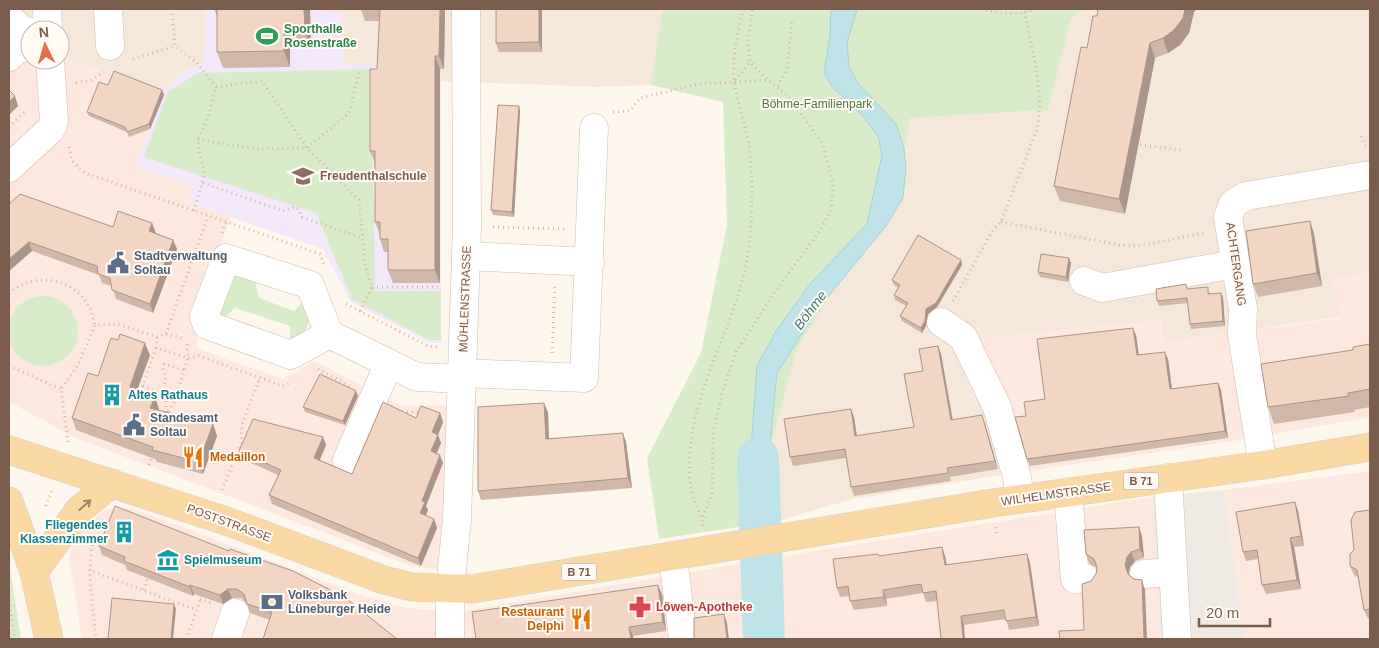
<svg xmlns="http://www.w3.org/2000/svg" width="1379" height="648" font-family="Helvetica,sans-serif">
  <rect width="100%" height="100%" fill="#fdf6ec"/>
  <g fill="#f5e8da">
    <polygon points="9,9 206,9 205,61 184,72 164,90 114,73 60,59 60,30 30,30"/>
    <polygon points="326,9 662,9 651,85 596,87 441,81 377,81 343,64 342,13 326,13"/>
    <polygon points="1082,9 1370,9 1370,273 1334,279 1340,317 1163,343 1161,321 1020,472 853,499 777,521 772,441 797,349 844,273 897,208 910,118 1047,110 1071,19"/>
  </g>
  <g fill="#fde8e0">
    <polygon points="9,25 60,59 114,73 164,90 137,166 194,186 188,202 231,216 195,319 198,349 283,379 314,361 401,406 443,405 455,408 439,570 411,566 76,438 9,402"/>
    <polygon points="1370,273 1370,417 1240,440 1020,472 975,338 1160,320 1163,343 1340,318 1333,279"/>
    <polygon points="1370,471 1370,639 1243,639 1243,627 1224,490"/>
    <polygon points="1152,497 1161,639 82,639 69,557 74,542 88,523 106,510 126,508 145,513 361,595 407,608 457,612 784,556"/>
  </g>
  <polygon fill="#efe9e4" points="1224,490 1243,627 1243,639 1161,639 1152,497"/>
  <polygon fill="#f3e8fa" points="206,9 326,9 326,13 342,13 343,64 377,65 377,81 441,81 441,343 429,343 350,301 323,249 188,202 194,186 136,167 164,90 184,72 205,61"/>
  <g fill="#d8ecc9">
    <polygon points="662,9 1082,9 1071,19 1048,110 910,118 897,208 844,273 797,349 772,441 777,521 659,539 647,458 701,353 727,225 723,102 651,85"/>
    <polygon points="371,69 375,291 441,291 441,340 429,340 352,299 316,213 144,157 168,92 198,73"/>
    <polygon points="231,273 255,281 259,298 294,311 304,301 311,316 305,331 295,344 290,342 290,326 235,308 223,319 219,317"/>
    <circle cx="43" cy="331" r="35"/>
    <polygon points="9,562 21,639 9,639"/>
  </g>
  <g fill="#bfe3e8" stroke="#a5d3da">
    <polygon points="831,9 857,9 847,43 849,66 858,83 896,124 904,148 906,169 903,198 886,226 818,309 777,373 770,445 777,514 751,518 751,449 757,366 776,331 810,284 867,224 882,155 878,136 862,115 833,88 824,73 830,36"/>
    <polygon points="769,571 772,639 756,639 752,574"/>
  </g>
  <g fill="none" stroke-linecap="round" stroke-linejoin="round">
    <polyline stroke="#bfe3e8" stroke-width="42" points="758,458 764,639"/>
    <g stroke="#d1beb0" stroke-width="29">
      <g id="minor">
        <polyline points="47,9 48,30"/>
        <polyline points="108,9 110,46"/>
        <polyline points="9,17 23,32 30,32"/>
        <polyline points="9,57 18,48 30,48"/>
        <polyline points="9,168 51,129 54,121 50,60"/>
        <polyline points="466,256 590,262"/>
        <polyline points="1084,281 1102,288 1235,264"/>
        <polyline points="941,322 963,337 997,407 1017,477 1020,499"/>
        <polyline points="329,334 291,355 207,325 204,317 226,258 310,285 329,334 417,377 463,379"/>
        <polyline points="463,373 584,378 594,128"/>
        <polyline points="347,460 389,363"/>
        <polyline points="1263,465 1242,335 1243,309 1228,217 1233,204 1246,196 1370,175"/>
        <polyline points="1168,478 1177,639"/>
        <polyline points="1068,492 1075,579 1085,578"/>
        <polyline points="673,557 683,639"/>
        <polyline points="1144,574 1173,572"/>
        <polyline points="226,639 235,613"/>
        <polyline points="450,639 450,589 457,519 467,226 466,9"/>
      </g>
    </g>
    <g stroke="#dad1cd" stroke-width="29">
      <g id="major">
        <polyline points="9,450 229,522 384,580 412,587 472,589 993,503 1263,465 1370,447"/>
        <polyline points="9,501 34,572 49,639"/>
        <polyline points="34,572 79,510 112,483"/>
      </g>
    </g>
    <g stroke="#d9b8a5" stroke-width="3" stroke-dasharray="1 4" stroke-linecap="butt">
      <polyline points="172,9 175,46 197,63 216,87"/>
      <path d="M981,9c19,5 37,7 55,0"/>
      <polyline points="133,59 175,46"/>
      <polyline points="735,80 750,62"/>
      <polyline points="76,83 91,80 104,72"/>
      <polyline points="778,86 787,69 792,19"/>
      <polyline points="216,87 262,81 307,148 359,200 365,264 372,287 360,312"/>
      <polyline points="613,112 630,111 640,98 699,84 768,80"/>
      <polyline points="9,127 27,110"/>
      <polyline points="1361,136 1367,149"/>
      <polyline points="198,140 259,149 307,148 349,113 360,69"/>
      <polyline points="1135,144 1181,150"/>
      <polyline points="69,147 72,161 85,173 320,254 324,264"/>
      <polyline points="203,183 283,211 295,207 299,210 302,217 362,238"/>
      <polyline points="194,211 205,173 199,152 198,140 208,117 216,87"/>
      <polyline points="1001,222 1119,245 1138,246 1204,233"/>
      <polyline points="493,227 564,229"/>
      <polyline points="222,233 226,222"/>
      <polyline points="372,287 441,287"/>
      <path d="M9,293c25,-21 63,-16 80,13 3,6 4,13 6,19"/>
      <path d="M953,301l40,-71 8,-8 36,-93c8,-38 -6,-82 -13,-120"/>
      <polyline points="346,304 428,346 437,347"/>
      <polyline points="166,334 185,339"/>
      <polyline points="157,337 156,348 188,358 199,356 283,386 291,382"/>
      <polyline points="156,348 143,386 162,393"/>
      <polyline points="552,353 555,284"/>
      <polyline points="9,366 61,389"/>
      <polyline points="318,369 352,387"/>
      <polyline points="166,412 166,397 162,393 166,378 163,369 164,364 184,370"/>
      <polyline points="402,412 421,412"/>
      <polyline points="165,415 174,403 188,358 187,341"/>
      <polyline points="68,442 61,389 78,365 95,325 117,324 157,337 166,334 208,216"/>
      <polyline points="149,465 153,454"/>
      <polyline points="222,490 241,443 242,424 260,378"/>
      <polyline points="46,506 52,490"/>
      <polyline points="703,517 712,494 713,434 722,393 736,352 772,296 823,226 831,210 833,183 822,143 789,97 768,80 750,62 748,42 753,9"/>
      <path d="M703,526c-1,-12 -8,-20 -11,-32 -3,-11 -3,-29 -2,-41 5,-76 54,-140 60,-215 2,-28 3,-56 0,-84 -2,-25 -13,-49 -16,-74 -2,-25 4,-48 9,-71"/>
      <polyline points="996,527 997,536"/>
      <path d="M95,535c-10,34 -2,69 1,104"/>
      <polyline points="89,570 196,610"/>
      <polyline points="144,590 148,578"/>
      <polyline points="200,599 211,603"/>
      <polyline points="9,600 15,639"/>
      <polyline points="186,639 203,593"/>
    </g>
    <use href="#minor" stroke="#fff" stroke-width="28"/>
    <use href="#major" stroke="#fbd9a5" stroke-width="28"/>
  </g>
  <g fill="#d1b7a8">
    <polygon points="214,9 310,9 311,48 290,48 290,67 223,68 217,52 217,16"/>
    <polygon points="361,9 445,9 444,69 440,69 440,283 393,283 388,270 388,252 384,252 380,239 380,235 375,222 375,163 370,151 377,69 379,21 365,21"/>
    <polygon points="496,9 542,9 542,52 499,52 496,43"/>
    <polygon points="1194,12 1189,33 1180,45 1168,53 1155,58 1125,214 1060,201 1054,186 1087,48 1097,16"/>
    <polygon points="162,90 164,95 150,129 129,137 127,132 89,116 87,112"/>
    <polygon points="519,106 520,111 514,217 493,215 491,210"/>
    <polygon points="9,204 113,227 152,223 155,233 173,240 177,249 153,313 116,299 112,286 102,283 99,275 32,251 9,271"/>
    <polygon points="1310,221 1314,234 1322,286 1258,297 1253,284"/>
    <polygon points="1071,263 1068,282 1040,277 1038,272"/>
    <polygon points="962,265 937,307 928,314 926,326 922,333 902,321 900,316 906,306 895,300 894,295 898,288 894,285 892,280"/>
    <polygon points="1188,289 1210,292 1210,294 1221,293 1223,298 1225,326 1191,329 1190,324 1188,303 1159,306 1157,301"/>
    <polygon points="1136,335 1138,355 1168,359 1172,389 1218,383 1221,390 1228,438 1030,466 1027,459 1026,416 1045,399"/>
    <polygon points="1370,344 1370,407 1354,410 1355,412 1274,424 1268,407 1353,350"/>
    <polygon points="938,346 941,354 953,420 982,415 998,469 950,477 951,481 854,496 851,487 846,458 793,466 790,457 854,417 857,436 914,427"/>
    <polygon points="150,355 137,390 159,409 159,410 213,424 217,436 203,474 157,462 155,459 76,430 72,418 98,376"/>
    <polygon points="358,396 345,425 305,412 303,407"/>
    <polygon points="548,412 549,439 626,442 632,488 481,500 478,491"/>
    <polygon points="440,413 443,422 438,435 441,443 437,453 443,463 426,506 428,510 426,516 434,519 437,528 421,566 272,504 269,495 278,475 242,459 239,451 323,437 326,445 320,460 352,474 416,418"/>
    <polygon points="1295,502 1298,511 1304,546 1294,547 1301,589 1266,594 1262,585 1258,559 1246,561 1243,552"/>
    <polygon points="1370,510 1370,618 1368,619 1364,610 1359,578 1354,575 1350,566 1354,550"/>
    <polygon points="1139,527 1142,536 1144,558 1135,561 1130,567 1129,574 1145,590 1084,630 1091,581 1096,574 1097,568 1089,563 1086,554"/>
    <polygon points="99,546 229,551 293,571 270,620 250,613 247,603 241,598 232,598 223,604 194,594 193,596 127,570 125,565 102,555"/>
    <polygon points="942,547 945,556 947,565 1027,554 1030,563 1039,626 1009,630 1006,619 964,625 937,601 926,602 923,593 886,599 887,606 854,610 850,601 850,596 840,597 837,588 879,556"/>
    <polygon points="662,594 666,631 633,636 476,639"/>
  </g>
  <g fill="#aa9588">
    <polygon points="304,9 310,9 311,48 305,32"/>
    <polygon points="440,9 445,9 444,69 439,56"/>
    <polygon points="539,9 542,9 542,52 539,42"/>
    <polygon points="1185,9 1197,9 1194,12 1189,33 1180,45 1168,53 1163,38"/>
    <polygon points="284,32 290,48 290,67 284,51"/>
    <polygon points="1150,43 1155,58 1125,214 1119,199"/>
    <polygon points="435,56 440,69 440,283 435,270"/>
    <polygon points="162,90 164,95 150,129 149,124"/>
    <polygon points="15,96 18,106 9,115 9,102"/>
    <polygon points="519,106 520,111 514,217 512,212"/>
    <polygon points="1310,221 1314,234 1322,286 1317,273"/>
    <polygon points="152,223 156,233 153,240 149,231"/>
    <polygon points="173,240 177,249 153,313 150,304"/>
    <polygon points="29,242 32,251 9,271 9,259"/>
    <polygon points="1069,258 1071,263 1068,282 1066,277"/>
    <polygon points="961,260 962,265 937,307 928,314 926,326 922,333 921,328 926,309"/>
    <polygon points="1221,293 1223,298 1225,326 1223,321"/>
    <polygon points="1133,328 1136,335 1140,363 1137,355"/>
    <polygon points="145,343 150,355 134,399 130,387"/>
    <polygon points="938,346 941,354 954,429 951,420"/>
    <polygon points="1165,352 1168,359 1173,397 1170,389"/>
    <polygon points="1218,383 1221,390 1228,438 1225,431"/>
    <polygon points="356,391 358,396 345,425 343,421"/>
    <polygon points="155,397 159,409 155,420 150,408"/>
    <polygon points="544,403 548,412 549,448 546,439"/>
    <polygon points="851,409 854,417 858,444 855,436"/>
    <polygon points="440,413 443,422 438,435 441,443 434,459 431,451 432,432"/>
    <polygon points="982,415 985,424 998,469 995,461"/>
    <polygon points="213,424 217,436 203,474 199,462"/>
    <polygon points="623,433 626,442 632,488 628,478"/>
    <polygon points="323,437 326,445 317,466 314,458"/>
    <polygon points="440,455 443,463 426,506 428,510 423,522 420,513 422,501"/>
    <polygon points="1295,502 1298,511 1304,546 1301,536"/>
    <polygon points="434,519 437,528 421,566 418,558"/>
    <polygon points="1139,527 1142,536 1144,558 1140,549"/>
    <polygon points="1290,538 1294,547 1301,589 1297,580"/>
    <polygon points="942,547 945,556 948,574 945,565"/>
    <polygon points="1131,552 1135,561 1130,567 1128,575 1125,565 1127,557"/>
    <polygon points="1027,554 1030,563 1039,626 1036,617"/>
    <polygon points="1142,580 1145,590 1147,639 1144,639"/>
    <polygon points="190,585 194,594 193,596 190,587"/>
    <polygon points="658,585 662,594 666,631 663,622"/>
    <polygon points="228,589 232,598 223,604 220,595"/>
    <polygon points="883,590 886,599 887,606 884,597"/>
    <polygon points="174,604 176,609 173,639 171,639"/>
    <polygon points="724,614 727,623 729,639 727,639"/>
    <polygon points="961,616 964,625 965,639 963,639"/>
    <polygon points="629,627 633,636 633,639 631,639"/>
  </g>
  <g fill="#f3d5c3" stroke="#aa9588">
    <polygon points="217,9 304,9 305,32 284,32 284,51 217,52"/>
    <polygon points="380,9 440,9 439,56 435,56 435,270 388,270 388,239 380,239 380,222 375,222 375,151 370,151 370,69 377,69"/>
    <polygon points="496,9 539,9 539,42 496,43"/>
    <polygon points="1098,9 1185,9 1183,18 1174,30 1163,38 1150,43 1119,199 1054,186 1081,47 1087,48 1093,16 1097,16"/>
    <polygon points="114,71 162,90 149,124 127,132 125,127 87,112 99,82 108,85"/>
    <polygon points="9,90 15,96 9,102"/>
    <polygon points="498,105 519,106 512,212 491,210"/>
    <polygon points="20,194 113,227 118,211 152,223 149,231 173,240 150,304 112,290 110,278 98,274 97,266 29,242 9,259 9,204"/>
    <polygon points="1310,221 1317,273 1253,284 1246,231"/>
    <polygon points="918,235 961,260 936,303 926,309 925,321 921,328 900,316 908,303 894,295 900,285 892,280"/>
    <polygon points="1041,254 1069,258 1066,277 1038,272"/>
    <polygon points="1186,284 1187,289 1208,287 1208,294 1221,293 1223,321 1190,324 1187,298 1157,301 1156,289"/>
    <polygon points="1133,328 1137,355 1165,352 1170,389 1218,383 1225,431 1027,459 1015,417 1026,416 1024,402 1045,399 1037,339"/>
    <polygon points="120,334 145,343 130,387 155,397 150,408 213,424 199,462 152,450 153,447 72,418 88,373 98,376 111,338 118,340"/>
    <polygon points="1370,344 1370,389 1348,393 1349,396 1268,407 1261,364 1353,350 1353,347"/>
    <polygon points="938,346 951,420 982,415 995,461 947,468 948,473 851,487 845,449 790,457 784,419 851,409 855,436 914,427 904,374 923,371 919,349"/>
    <polygon points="320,374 356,391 343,421 303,407"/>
    <polygon points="383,402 416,418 421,406 440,413 432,432 438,435 431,451 440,455 422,501 425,502 420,513 434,519 418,558 269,495 281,470 239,451 253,419 323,437 314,458 352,474"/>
    <polygon points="544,403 546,439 623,433 628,478 478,491 478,407"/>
    <polygon points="1295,502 1301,536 1290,538 1297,580 1262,585 1257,550 1243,552 1236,512"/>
    <polygon points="115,506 229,551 230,549 293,571 344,597 397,639 263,639 272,612 247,604 244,594 237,589 228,589 220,595 190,585 190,587 124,561 125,557 99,546"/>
    <polygon points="1370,510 1370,609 1364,610 1357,570 1350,566 1350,554 1354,550 1351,520 1355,512"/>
    <polygon points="1139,527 1140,549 1131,552 1127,557 1125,565 1128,574 1134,579 1142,580 1144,639 1060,639 1059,631 1084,630 1082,584 1091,581 1096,574 1097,567 1094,559 1086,554 1084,530"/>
    <polygon points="942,547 945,565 1027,554 1036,617 1006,621 1004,610 961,616 963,639 941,639 936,591 923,593 921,584 883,590 884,597 850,601 848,586 837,588 833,559 878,554 879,556"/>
    <polygon points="658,585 663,622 629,627 631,639 476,639 472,612"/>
    <polygon points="112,598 174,604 171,639 108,639"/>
    <polygon points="724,614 727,639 694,639 694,618"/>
  </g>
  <defs><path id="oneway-shaft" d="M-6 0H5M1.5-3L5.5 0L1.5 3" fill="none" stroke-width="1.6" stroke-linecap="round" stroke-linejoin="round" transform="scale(1.25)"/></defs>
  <use stroke="#a18267" href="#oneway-shaft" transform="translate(85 505) rotate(-41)"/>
  <defs>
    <g id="stadium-bare" transform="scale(1.725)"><path d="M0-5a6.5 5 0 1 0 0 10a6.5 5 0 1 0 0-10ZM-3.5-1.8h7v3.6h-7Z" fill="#2e9e5b" stroke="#fffaf3" stroke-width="2.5" paint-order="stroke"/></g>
    <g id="school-bare" transform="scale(1.725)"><path d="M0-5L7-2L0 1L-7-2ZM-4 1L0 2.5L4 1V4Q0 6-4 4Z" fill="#8d6e63" stroke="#fffaf3" stroke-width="2.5" paint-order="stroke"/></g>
    <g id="civic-bare" transform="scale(1.725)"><path d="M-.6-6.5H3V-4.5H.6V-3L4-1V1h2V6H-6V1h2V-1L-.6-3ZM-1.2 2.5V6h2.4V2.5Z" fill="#5c6f8a" stroke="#fffaf3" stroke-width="2.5" paint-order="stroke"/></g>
    <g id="building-bare" transform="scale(1.725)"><path d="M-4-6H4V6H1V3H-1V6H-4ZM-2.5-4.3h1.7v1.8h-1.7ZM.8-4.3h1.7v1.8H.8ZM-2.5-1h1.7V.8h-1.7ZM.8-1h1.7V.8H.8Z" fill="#0f9aa8" stroke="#fffaf3" stroke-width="2.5" paint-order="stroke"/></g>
    <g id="restaurant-bare" transform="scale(1.725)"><path d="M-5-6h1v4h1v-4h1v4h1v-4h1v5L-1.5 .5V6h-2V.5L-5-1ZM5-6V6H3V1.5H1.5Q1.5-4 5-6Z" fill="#e8710a" stroke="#fffaf3" stroke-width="2.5" paint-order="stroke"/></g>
    <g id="museum-bare" transform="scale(1.725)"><path d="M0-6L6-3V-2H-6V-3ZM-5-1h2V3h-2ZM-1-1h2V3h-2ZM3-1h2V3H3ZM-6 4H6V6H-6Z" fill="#0f9aa8" stroke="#fffaf3" stroke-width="2.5" paint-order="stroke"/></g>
    <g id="bank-bare" transform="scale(1.725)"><path d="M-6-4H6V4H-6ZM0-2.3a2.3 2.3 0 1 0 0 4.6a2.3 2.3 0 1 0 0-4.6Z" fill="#5c6f8a" stroke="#fffaf3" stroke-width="2.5" paint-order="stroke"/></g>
    <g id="pharmacy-bare" transform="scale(1.725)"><path d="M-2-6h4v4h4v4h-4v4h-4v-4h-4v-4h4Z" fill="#e0444e" stroke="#fffaf3" stroke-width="2.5" paint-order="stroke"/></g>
  </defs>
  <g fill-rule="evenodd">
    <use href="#stadium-bare" x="267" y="36"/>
    <use href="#school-bare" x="303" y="176"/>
    <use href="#civic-bare" x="118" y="263"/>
    <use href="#building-bare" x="112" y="395"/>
    <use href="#civic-bare" x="134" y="425"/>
    <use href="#restaurant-bare" x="193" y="457"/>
    <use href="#building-bare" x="124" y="532"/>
    <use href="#museum-bare" x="168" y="560"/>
    <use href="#bank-bare" x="272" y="602"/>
    <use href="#pharmacy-bare" x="640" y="607"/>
    <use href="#restaurant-bare" x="581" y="619"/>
  </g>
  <g text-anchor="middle" stroke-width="4" stroke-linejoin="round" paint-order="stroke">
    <g fill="#fffaf3" stroke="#a28b7f" stroke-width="1">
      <rect x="1123.5" y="472.5" width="35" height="17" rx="4"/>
      <rect x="561.5" y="563.5" width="35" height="17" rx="4"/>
    </g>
    <g font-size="11" font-weight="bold" fill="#7a5c4d">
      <text x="1141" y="485">B 71</text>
      <text x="579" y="576">B 71</text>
    </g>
    <g font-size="12" font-weight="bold" fill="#27864d" stroke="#fffaf3" text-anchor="start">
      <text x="284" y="33">Sporthalle<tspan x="284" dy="14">Rosenstraße</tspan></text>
    </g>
    <g font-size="12" fill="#537a41" stroke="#fffaf3">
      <text x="817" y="108">Böhme-Familienpark</text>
    </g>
    <g font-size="12" font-weight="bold" fill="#785e54" stroke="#fffaf3" text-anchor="start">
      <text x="320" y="180">Freudenthalschule</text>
    </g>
    <g font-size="12" font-weight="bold" fill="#4e5e75" stroke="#fffaf3" text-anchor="start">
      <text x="134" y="260">Stadtverwaltung<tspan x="134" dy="14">Soltau</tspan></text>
      <text x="150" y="422">Standesamt<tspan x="150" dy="14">Soltau</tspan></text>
      <text x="288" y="599">Volksbank<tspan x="288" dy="14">Lüneburger Heide</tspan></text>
    </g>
    <g font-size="12" fill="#7a5c4d" stroke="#fffaf3">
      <text transform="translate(1236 264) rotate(82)" y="4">ACHTERGANG</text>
      <text transform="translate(465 299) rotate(-88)" y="4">MÜHLENSTRASSE</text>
      <text transform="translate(1056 494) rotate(-8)" y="4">WILHELMSTRASSE</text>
      <text transform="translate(229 523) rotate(20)" y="4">POSTSTRASSE</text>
    </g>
    <g font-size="12" font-weight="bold" fill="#0d838f" stroke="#fffaf3" text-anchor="start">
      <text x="128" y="399">Altes Rathaus</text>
      <text x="108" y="529" text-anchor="end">Fliegendes<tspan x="108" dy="14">Klassenzimmer</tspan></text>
      <text x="184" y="564">Spielmuseum</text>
    </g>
    <g font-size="12" font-weight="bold" fill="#c56008" stroke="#fffaf3" text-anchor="start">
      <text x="210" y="461">Medaillon</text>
      <text x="564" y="616" text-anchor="end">Restaurant<tspan x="564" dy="14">Delphi</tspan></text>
    </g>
    <g font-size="12" font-weight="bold" fill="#be3a42" stroke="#fffaf3" text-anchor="start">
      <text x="656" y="611">Löwen-Apotheke</text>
    </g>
    <g font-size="14" font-style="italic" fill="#437c86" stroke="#fffaf3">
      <text transform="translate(810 310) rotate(-53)" y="5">Böhme</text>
    </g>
  </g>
  <rect width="1379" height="648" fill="none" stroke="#7a5c4d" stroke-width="20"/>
  <g transform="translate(45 45) rotate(355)"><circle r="24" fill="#fffaf3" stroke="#cabbb1"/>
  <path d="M0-4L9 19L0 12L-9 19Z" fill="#e76f51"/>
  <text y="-8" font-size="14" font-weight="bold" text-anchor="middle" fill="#7a5c4d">N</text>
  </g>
  <path d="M1199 618v8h71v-8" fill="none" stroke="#7a5c4d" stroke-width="2.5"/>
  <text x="1206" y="618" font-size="15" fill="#7a5c4d" stroke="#fffaf3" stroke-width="4" paint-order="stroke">20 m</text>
</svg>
